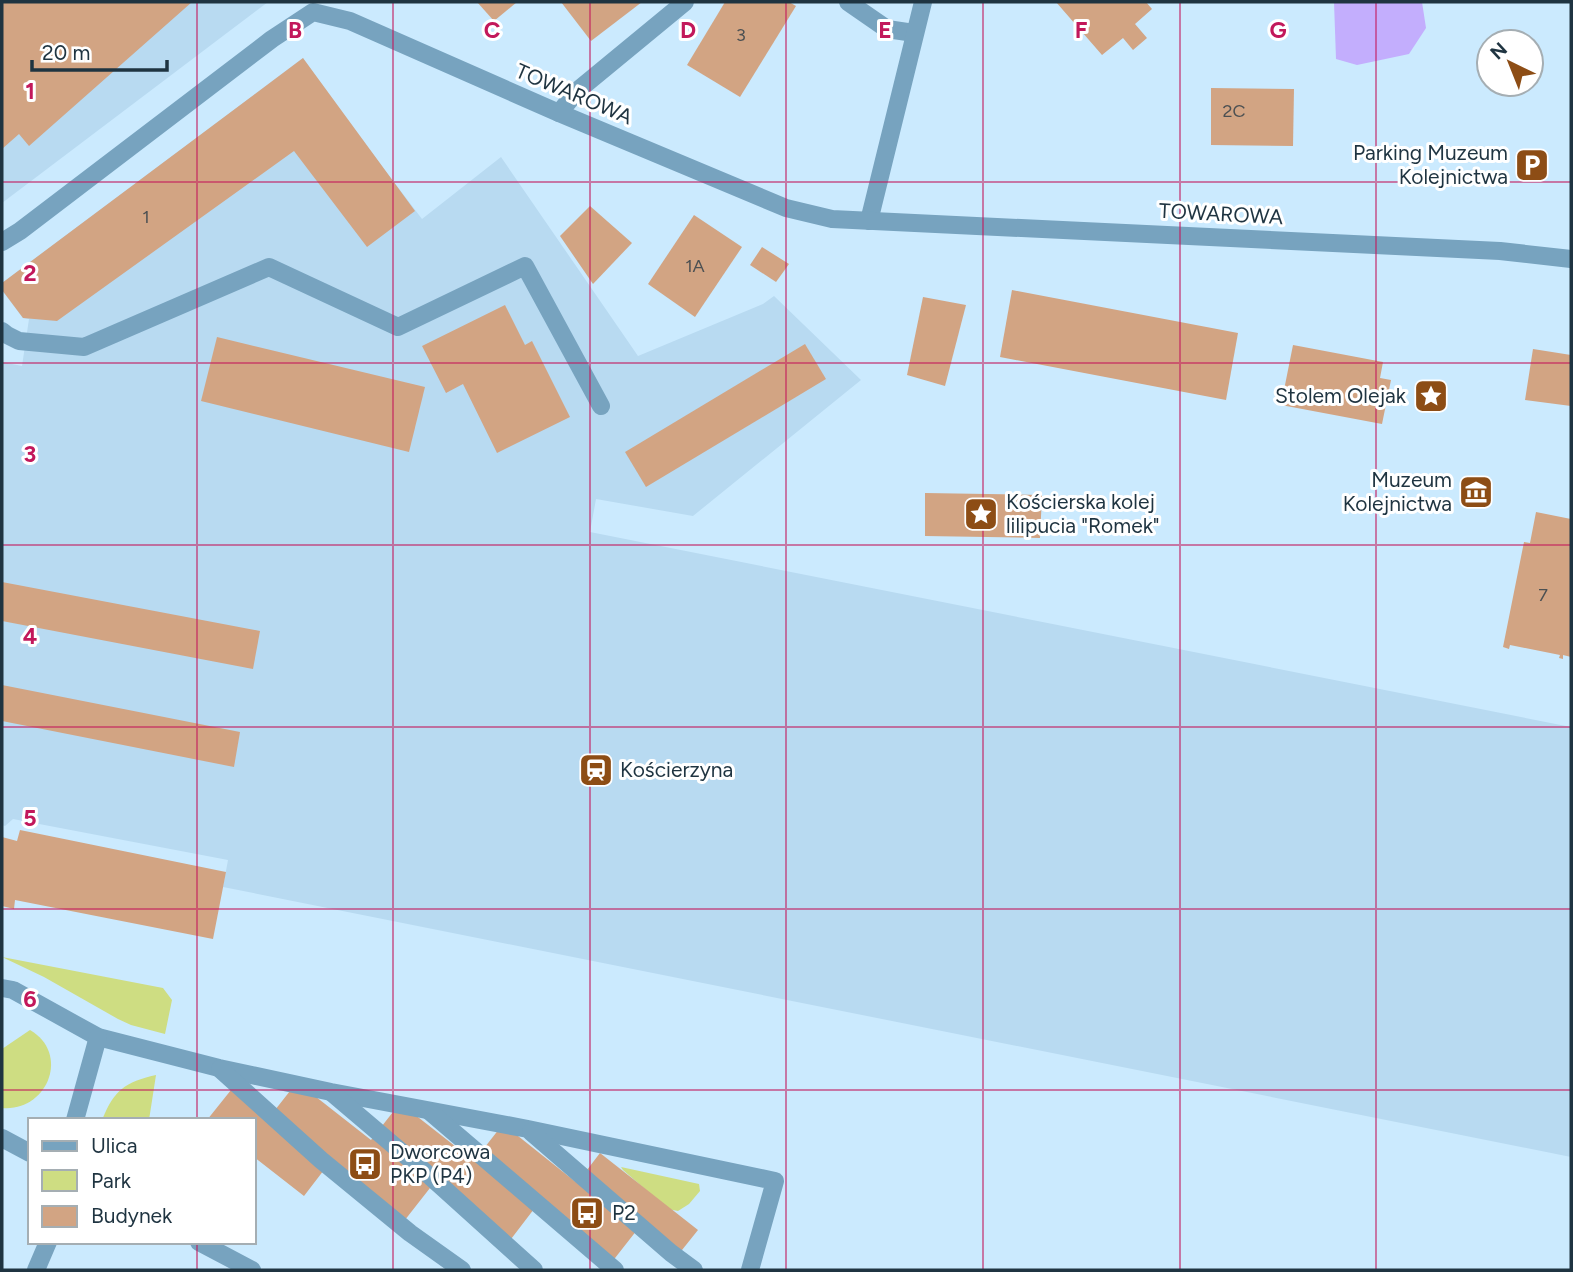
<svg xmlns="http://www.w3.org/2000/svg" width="1573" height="1272" font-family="Figtree,sans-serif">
  <rect width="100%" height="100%" fill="#cbeafe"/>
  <g fill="#b8daf1">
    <polygon points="2,2 268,2 2,203"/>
    <polygon points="303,58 343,115 422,219 501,157 638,356 763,304 774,296 861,380 693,516 596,499 590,532 1571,727 1571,1157 223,887 228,860 13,819 5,826 2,825 2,362 22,366 29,319 23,318 2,290 2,283"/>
  </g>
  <g fill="#cedd82">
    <polygon points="2,957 163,988 172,1000 165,1034 131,1025 118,1019 44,977"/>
    <path d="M30,1030c41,24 17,82 -28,78v-59z"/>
    <path d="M156,1075l-7,45h-47c12,-30 23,-38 54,-45z"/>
    <polygon points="621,1167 699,1184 700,1191 689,1204 678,1211 668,1209 623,1170"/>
  </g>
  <polygon fill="#c3aefd" points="1334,2 1422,2 1426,28 1409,54 1357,65 1336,59"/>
  <g fill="#d2a483">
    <polygon points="2,2 192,2 29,146 19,134 2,149"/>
    <polygon points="477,2 517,2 494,21"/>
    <polygon points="561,2 642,2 591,41"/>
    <polygon points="725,2 789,2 796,6 740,97 687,65"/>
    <polygon points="1056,2 1146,2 1152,9 1135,24 1147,38 1133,50 1123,38 1102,55"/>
    <polygon points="303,58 415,211 367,247 294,151 57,321 23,318 2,290 2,283"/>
    <polygon points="1211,88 1294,89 1293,146 1211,145"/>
    <polygon points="590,206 632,243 593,284 560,236"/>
    <polygon points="694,215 742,247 695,317 648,284"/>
    <polygon points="762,247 789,264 776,282 750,265"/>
    <polygon points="1012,290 1238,333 1226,400 1000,357"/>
    <polygon points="923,297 966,305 945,386 907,375"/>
    <polygon points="505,305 525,345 532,341 570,417 497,453 463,384 446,393 422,346"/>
    <polygon points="217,337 425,387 409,452 201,401"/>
    <polygon points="805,344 826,379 646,487 625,452"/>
    <polygon points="1293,345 1383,362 1380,378 1391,380 1382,424 1281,405"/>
    <polygon points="1533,349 1571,355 1571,406 1525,400"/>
    <polygon points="925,493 1042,495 1040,538 925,536"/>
    <polygon points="1536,512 1571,519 1571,657 1563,655 1563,659 1559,658 1560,655 1510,645 1509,649 1503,647 1524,542 1530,543"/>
    <polygon points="2,582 260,631 253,669 2,621"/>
    <polygon points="2,685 240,732 234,767 2,721"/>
    <polygon points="20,830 226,872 213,939 15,900 14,909 2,906 2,837 17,841"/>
    <polygon points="297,1082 371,1140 400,1103 474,1161 503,1124 577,1183 600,1153 698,1230 674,1260 637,1230 608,1267 534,1209 505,1247 430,1188 401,1225 327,1166 304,1196 254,1157 254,1120 207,1120 231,1090 268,1119"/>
  </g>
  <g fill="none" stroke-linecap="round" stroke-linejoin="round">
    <g stroke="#77a3bf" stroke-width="18">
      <polyline points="848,2 887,29 914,33"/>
      <polyline points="559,113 577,91 685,2"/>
      <polyline points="869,221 923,2"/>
      <polyline points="2,242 20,231 272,39 313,12 350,21 559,113 786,208 832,219 1500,251 1571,259"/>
      <polyline points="2,331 7,335 19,341 84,347 269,267 398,327 525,266 601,406"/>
      <polyline points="2,988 13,990 98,1037 219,1068 331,1092 528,1129 775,1181 750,1270"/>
      <polyline points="220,1069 321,1160 410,1233 462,1270"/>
      <polyline points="332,1093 431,1177 534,1270"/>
      <polyline points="429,1111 615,1270"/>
      <polyline points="75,1120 98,1037"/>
      <polyline points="531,1132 671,1253 694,1270"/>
      <polyline points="2,1138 30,1153"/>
      <polyline points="199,1242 252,1270"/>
      <polyline points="36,1270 48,1242"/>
    </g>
  </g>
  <path fill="none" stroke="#c2185b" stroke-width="2" stroke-opacity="0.55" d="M197,2v1118M393,2v1268M590,2v1268M786,2v1268M983,2v1268M1180,2v1268M1376,2v1268M2,182h1569M2,363h1569M2,545h1569M2,727h1569M2,909h1569M2,1090h1569M197,1242v28"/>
  <defs>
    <g id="parking-square" transform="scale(1.75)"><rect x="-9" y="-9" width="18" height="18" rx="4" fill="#8d4d15" stroke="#fff"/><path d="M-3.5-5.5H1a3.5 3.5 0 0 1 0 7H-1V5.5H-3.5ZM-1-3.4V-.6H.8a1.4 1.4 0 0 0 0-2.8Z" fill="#fff"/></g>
    <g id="sight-square" transform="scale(1.75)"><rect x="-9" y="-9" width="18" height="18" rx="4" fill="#8d4d15" stroke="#fff"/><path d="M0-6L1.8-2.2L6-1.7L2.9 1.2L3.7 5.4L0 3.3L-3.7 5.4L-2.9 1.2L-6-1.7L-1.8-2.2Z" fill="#fff"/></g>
    <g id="museum-square" transform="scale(1.75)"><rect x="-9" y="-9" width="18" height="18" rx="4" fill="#8d4d15" stroke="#fff"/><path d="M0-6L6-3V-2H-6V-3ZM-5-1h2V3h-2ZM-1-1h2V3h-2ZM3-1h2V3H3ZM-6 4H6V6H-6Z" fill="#fff"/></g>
    <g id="station-square" transform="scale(1.75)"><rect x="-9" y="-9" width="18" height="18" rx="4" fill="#8d4d15" stroke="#fff"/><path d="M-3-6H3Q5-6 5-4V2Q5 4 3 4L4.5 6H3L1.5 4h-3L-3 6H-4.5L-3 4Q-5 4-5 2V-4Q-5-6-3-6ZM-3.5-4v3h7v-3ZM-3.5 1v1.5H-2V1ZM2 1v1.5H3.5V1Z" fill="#fff"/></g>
    <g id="bus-square" transform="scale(1.75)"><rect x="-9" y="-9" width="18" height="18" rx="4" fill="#8d4d15" stroke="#fff"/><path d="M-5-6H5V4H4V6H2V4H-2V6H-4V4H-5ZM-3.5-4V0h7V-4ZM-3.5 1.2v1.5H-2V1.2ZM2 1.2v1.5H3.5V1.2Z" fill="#fff"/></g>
  </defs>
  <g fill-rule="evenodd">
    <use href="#parking-square" x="1532" y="165"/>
    <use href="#sight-square" x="1431" y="396"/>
    <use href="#museum-square" x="1476" y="492"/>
    <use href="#sight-square" x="981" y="514"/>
    <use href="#station-square" x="596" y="770"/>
    <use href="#bus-square" x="365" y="1164"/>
    <use href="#bus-square" x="587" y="1213"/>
  </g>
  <g text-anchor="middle" stroke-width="6" stroke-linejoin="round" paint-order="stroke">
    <g font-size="18" fill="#4c5052">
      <text x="741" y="41">3</text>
      <text x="1234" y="117">2C</text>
      <text x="146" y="223">1</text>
      <text x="695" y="272">1A</text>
      <text x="1543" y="601">7</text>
    </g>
    <g font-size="21" fill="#1f3441" stroke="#fff">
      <text transform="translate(574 94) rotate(23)" y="7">TOWAROWA</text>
      <text transform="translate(1221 214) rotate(3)" y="7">TOWAROWA</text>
    </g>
    <g font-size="21" fill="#1f3441" stroke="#fff" text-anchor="start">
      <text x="1508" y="160" text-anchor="end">Parking Muzeum<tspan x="1508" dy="24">Kolejnictwa</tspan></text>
      <text x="1406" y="403" text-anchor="end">Stolem Olejak</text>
      <text x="1452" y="487" text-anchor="end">Muzeum<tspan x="1452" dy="24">Kolejnictwa</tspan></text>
      <text x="1006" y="509">Kościerska kolej<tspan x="1006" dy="24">lilipucia "Romek"</tspan></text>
      <text x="620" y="777">Kościerzyna</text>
      <text x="390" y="1159">Dworcowa<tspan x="390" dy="24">PKP (P4)</tspan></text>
      <text x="612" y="1220">P2</text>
    </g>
  </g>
  <g font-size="23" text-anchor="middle" font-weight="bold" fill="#c2185b" stroke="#fff" stroke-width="6" stroke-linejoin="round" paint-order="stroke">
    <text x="295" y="38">B</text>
    <text x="492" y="38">C</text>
    <text x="688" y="38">D</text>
    <text x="885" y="38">E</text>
    <text x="1081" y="38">F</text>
    <text x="1278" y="38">G</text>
    <text x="30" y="99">1</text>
    <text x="30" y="281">2</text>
    <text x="30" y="462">3</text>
    <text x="30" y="644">4</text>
    <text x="30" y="826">5</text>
    <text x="30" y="1007">6</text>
  </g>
  <rect width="1573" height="1272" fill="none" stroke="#1f3441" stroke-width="7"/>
  <rect x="28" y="1118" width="228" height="126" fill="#ffffff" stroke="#a5aeb3" stroke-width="2"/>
  <rect x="42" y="1141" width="35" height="10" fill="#77a3bf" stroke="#a5aeb3" stroke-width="2"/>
  <text x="91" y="1153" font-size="21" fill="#1f3441">Ulica</text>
  <rect x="42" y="1170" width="35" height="21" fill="#cedd82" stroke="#a5aeb3" stroke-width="2"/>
  <text x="91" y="1188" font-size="21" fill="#1f3441">Park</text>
  <rect x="42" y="1206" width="35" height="21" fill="#d2a483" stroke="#a5aeb3" stroke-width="2"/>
  <text x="91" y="1223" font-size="21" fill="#1f3441">Budynek</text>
  <g transform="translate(1510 63) rotate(317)"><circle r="33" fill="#ffffff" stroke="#a5aeb3" stroke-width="2"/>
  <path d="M0-5L12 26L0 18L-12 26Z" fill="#8d4d15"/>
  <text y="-10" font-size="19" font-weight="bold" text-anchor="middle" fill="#1f3441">N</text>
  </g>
  <path d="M32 60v10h135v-10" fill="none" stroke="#1f3441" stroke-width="3.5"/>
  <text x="42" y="60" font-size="21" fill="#1f3441" stroke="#ffffff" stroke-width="5" paint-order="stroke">20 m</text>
</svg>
